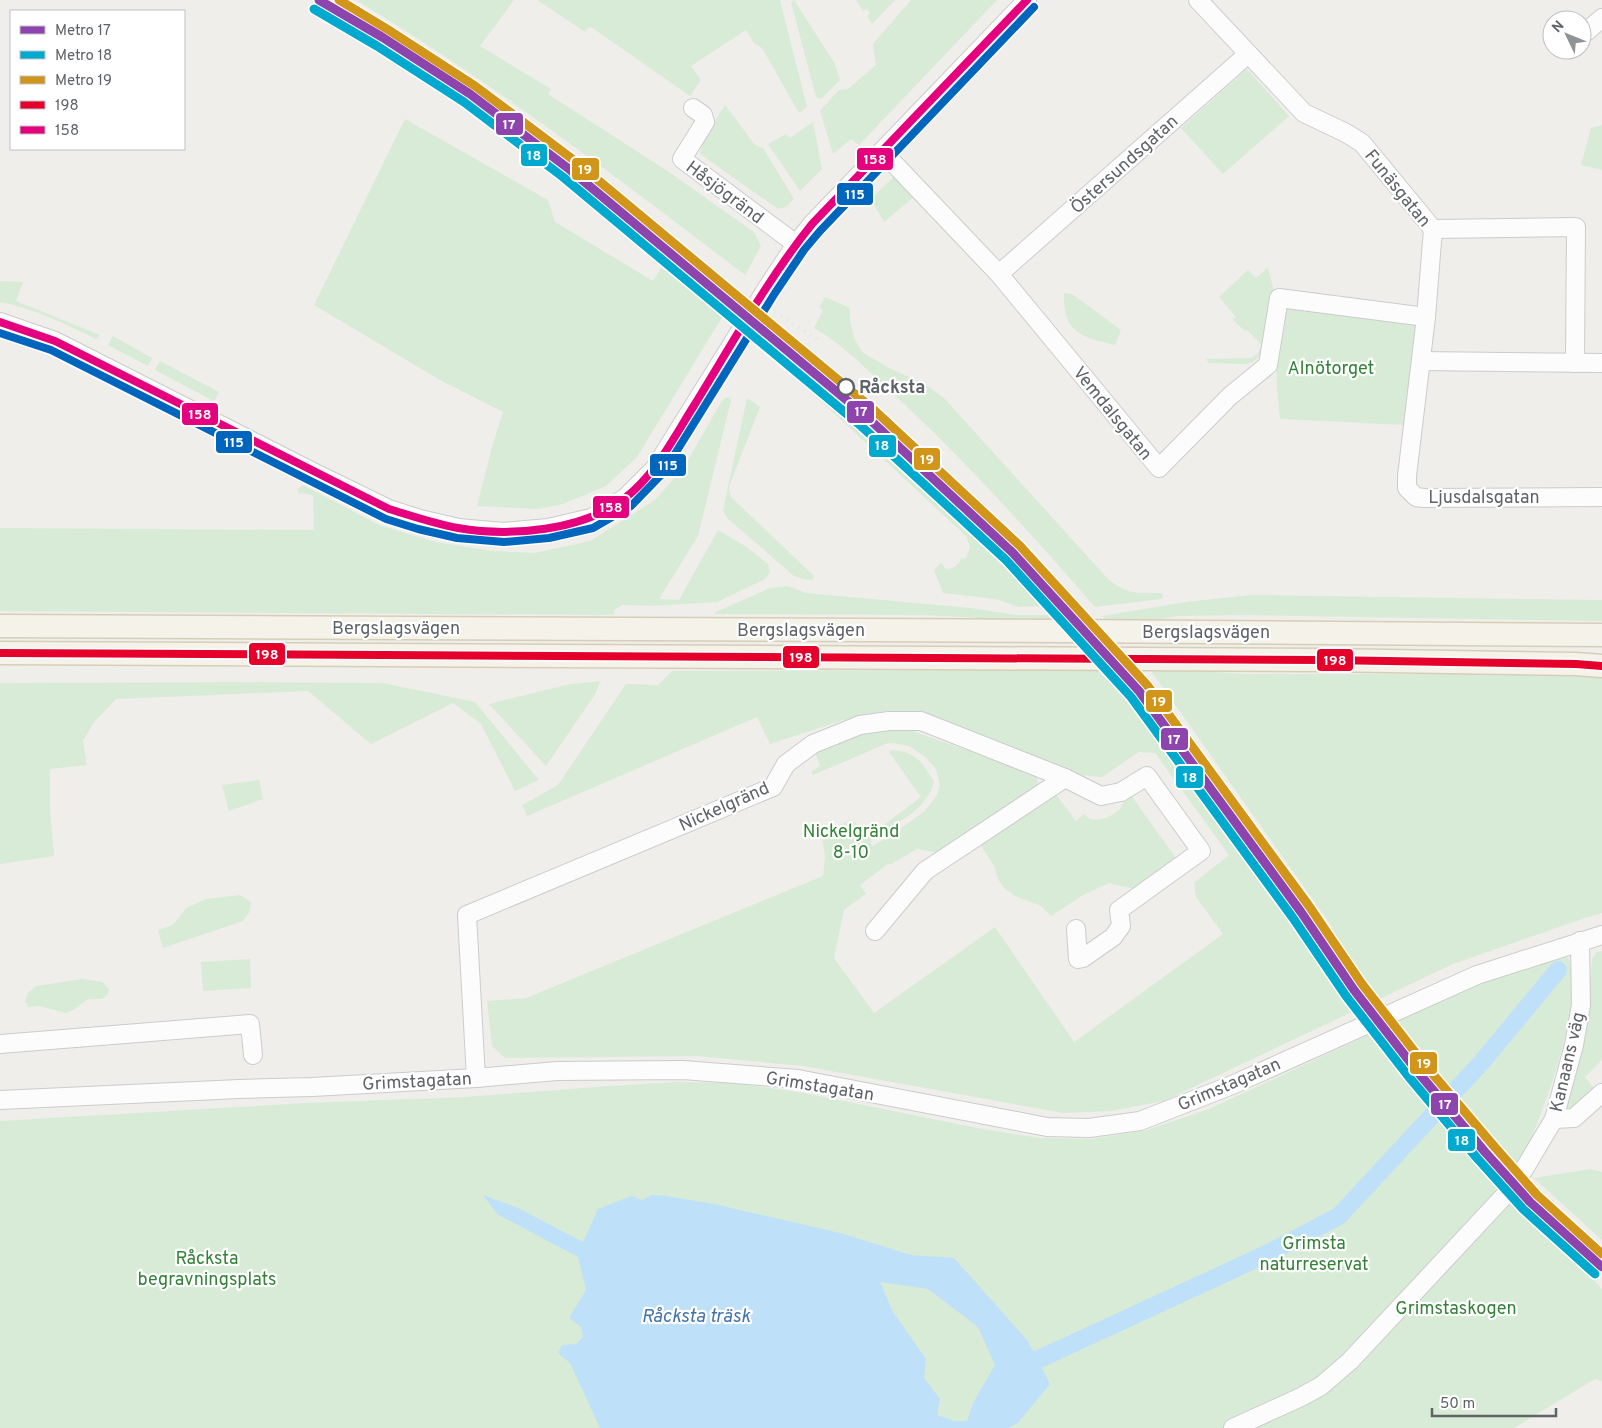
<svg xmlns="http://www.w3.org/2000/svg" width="1602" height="1428" font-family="Overpass,sans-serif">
  <rect width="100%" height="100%" fill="#efeeea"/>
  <g fill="#d8ebd6">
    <path d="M356,0h158l-34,46 71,43 -3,5 118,76 88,62 7,14 -16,29c-127,-97 -252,-192 -389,-275z"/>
    <polygon points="537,0 780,0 807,107 799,113 762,48 754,43 746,30 691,66 701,80 690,96 591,27 586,29 585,32"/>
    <polygon points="794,0 835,64 840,80 821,99 816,97 791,2"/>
    <polygon points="856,0 895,0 872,24 867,16 870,14 867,9 863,11"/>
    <polygon points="911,0 997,0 859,145 851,139 833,154 820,111 839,90 848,89 876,65 873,44"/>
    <polygon points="1247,69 1289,116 1223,174 1181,128"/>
    <polygon points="725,105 755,145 763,148 794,199 786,207 778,209 700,154 702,142"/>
    <polygon points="405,119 548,200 555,222 653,281 661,268 727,309 637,457 606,486 563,504 538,509 477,506 492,447 503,412 440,380 314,305"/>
    <polygon points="813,122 822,169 800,191 768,144 786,134 790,138"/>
    <polygon points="1602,125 1602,170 1581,165 1591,128"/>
    <polygon points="895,175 915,196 884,222 871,199"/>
    <polygon points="1268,268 1275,295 1268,306 1261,354 1254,361 1247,364 1209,363 1206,359 1252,358 1259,352 1261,344 1247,330 1245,331 1233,320 1236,317 1219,297 1248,270 1256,278"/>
    <path d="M0,281l23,1 -7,19 84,34 -4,4c-30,-15 -63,-31 -96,-37z"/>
    <path d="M1064,293l8,1 49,36 -6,15c-34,-8 -52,-12 -51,-52z"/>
    <path d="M825,297l25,11v13l4,17 8,14 25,15 39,18 18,13 164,181c20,16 29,14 53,14l2,3 -1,3 -67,8c-66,-76 -134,-151 -208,-219 -23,-21 -46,-45 -73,-60l9,-18 -4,-2z"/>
    <polygon points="1285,308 1415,325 1405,425 1280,419 1277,389 1276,359"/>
    <polygon points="113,336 152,358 148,366 108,345"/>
    <path d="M785,356c91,81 184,162 268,250l-34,1 -23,-8 -53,-6 -9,-23 7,-7 5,6c6,0 12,-3 15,-10l5,-1 4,-11 -4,-11 -187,-174z"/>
    <polygon points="160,361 219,392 214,401 155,370"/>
    <polygon points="728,397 731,400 698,536 659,599 679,600 718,530 745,546 768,564 770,572 765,579 717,602 651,606 622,605 614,610 615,614 603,615 0,611 0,528 314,530 313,495 298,493 298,489 303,485 379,525 436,542 492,551 535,553 590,541 655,500 684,467 720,404 724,399"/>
    <polygon points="747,398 760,407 730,484 729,489 731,497 814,576 813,580 803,579 794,576 727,518 723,510"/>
    <polygon points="788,586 806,593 971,608 1016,615 1061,615 1068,622 1014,622 997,619 923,615 714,614 718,611 770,588"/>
    <polygon points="1251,595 1602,600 1602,621 1243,615 1177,616 1143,623 1108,622 1102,616 1186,602"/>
    <polygon points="1106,668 1249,858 1310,946 1333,928 1149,668 1247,674 1533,674 1602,676 1602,913 1585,918 1453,964 1164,1101 1111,1111 1063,1113 803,1066 696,1056 505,1058 492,1046 487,1001 526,998 823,876 825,856 822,838 836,827 851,820 868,830 872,846 887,838 925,811 937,795 940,785 936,769 925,757 909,746 894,743 888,743 813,775 811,772 820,766 815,752 857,735 872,731 904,728 1037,775 1038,785 1035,790 939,853 917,849 891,864 888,864 860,885 866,894 844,910 834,958 874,1013 995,927 1074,1042 1223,934 1196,897 1194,883 1229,855 1155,753 1139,752 1102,777 1078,775 926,714 887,711 840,721 770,744 757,717 527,816 522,805 558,785 626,684 658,685 672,671 1043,670"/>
    <polygon points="601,681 594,696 546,766 489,704 570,684"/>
    <polygon points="236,682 383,683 475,702 539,780 515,791 481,724 453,703 371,744 308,691 116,699 94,722 83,741 87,765 50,769 50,810 54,856 0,864 0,683"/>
    <path d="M891,750c25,1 31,12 43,32 -8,27 -29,35 -50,50l-3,-5 40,-30 -32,-45z"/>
    <polygon points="259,780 263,799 229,811 222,785"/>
    <path d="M1055,793l21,28 8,-7c2,1 4,4 7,5 8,3 26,-4 30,-12 4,-7 1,-7 9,-13l46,64 -42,31 -25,-6 -26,12 -32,21 -10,-10 -26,-10 -11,-8 -6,-9 -4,-13 -14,-22z"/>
    <polygon points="240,895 251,902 250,911 243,921 163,948 158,930 173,925 186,908 206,899"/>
    <polygon points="1602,951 1602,1060 1585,1077 1596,1091 1574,1111 1565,1111 1561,1106 1587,1024 1592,959 1597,952"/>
    <path d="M1559,954l9,3c20,38 -25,154 -42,194 -3,7 -6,17 -10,24 -3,4 -7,8 -11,11l97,103v92l-7,-2 -81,49h-1514v-307l306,-18 159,-6 144,-11 68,-4 57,1 70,10 178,36 58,9 50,1 54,-8 65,-22 286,-133z"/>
    <polygon points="250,959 251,988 203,991 201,962"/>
    <polygon points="82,979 102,982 109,989 108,994 102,999 88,999 73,1010 66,1013 39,1006 29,1007 25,1002 28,993 36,986"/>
    <polygon points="1590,1169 1602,1172 1602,1240 1534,1178"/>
  </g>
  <path fill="#bfe0f9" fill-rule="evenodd" d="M483,1195l35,13 65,34 15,-33 33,-13 12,4 8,-5 15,1 48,8 126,29 71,22 43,3 74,83 22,43 -32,39 -10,5h-408l-30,-65 -12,-10 4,-8 14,-1 7,-7 -2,-10 -12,-9 17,-28 -8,-33 -81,-43zM880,1282l48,7 50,38 17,38 -22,38 -6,18h-13l-17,-6 3,-16 -16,-21 2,-19 -33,-47z"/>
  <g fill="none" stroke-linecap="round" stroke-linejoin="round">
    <polyline stroke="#bfe0f9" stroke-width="18" points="1037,1360 1271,1252 1339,1216 1481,1063 1558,970"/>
    <g stroke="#cbcccc" stroke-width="20">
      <g id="minor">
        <polyline points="1198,0 1304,113 1346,133 1362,143 1433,229 1426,317 1407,476 1407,488 1416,497 1424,498 1602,497"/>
        <polyline points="1586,32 1602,18"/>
        <polyline points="693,108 703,115 705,122 682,159 796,244"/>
        <polyline points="882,151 999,274 1159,468 1230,396 1268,365 1279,298 1426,317"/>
        <polyline points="1433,229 1576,227 1575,363"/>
        <polyline points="999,274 1248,54"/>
        <polyline points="0,322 55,341 313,472 389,509 420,519 459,528 503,532 548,528 591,518 625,498 655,468 767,288 796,244 812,224 1027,0"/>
        <polyline points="1421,361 1602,363"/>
        <polyline points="875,931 925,871 1065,778"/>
        <polyline points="0,1044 250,1024 253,1055"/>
        <polyline points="476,1078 467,915 773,787 786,764 813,744 860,725 889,721 921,721 1065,778 1101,796 1121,792 1147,776 1201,851 1119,910 1121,926 1113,937 1083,958 1078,959 1076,929"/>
        <polyline points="0,1100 239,1089 312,1087 476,1078 557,1071 683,1070 798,1079 1047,1127 1089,1128 1140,1121 1232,1085 1477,975 1602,935"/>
        <polyline points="1554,1119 1574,1118 1602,1093"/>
        <polyline points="1233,1428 1301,1397 1321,1386 1350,1361 1507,1193 1523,1171 1554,1119 1574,1045 1581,1005 1580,941"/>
      </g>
    </g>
    <g stroke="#d7ceb8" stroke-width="25">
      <g id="major">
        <polyline points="0,626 1065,631 1602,635"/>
        <polyline points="0,653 1325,660 1576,664 1602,666"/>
      </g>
    </g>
    <use href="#minor" stroke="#fdfcfc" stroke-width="18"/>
    <use href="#major" stroke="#f4f2e9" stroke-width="22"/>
    <g stroke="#e4e4e4" stroke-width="4" stroke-dasharray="1 6" stroke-linecap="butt">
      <path d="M655,240c51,38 111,63 163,100"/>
      <polyline points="1219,800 1272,854"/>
    </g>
    <g stroke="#fff" stroke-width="11">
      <polyline id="bus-1" points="0,653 1325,660 1576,664 1602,666"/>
    </g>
    <g stroke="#fff" stroke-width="11">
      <path id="bus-2" d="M0,322l55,19 334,168c23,7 46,15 69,19 52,9 125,3 167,-30 31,-24 49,-61 70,-94 37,-60 72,-124 117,-180l215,-224"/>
    </g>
    <g stroke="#fff" stroke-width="11">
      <polyline id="bus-3" points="0,333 51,350 386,519 418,529 457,538 504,542 549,538 593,528 631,506 663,473 775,293 804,250 820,231 1034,7"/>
    </g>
    <use href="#bus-1" stroke="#e4002b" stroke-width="8"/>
    <use href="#bus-2" stroke="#e5007d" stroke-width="8"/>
    <use href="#bus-3" stroke="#0065bd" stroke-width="8"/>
    <g stroke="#fff" stroke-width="12">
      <polyline id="metro-1" points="319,0 382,37 470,94 569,169 867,417 1013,553 1139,691 1301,912 1354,990 1417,1071 1485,1152 1530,1202 1602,1267"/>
    </g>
    <g stroke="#fff" stroke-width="12">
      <polyline id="metro-2" points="314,9 377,46 464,102 563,177 860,425 1006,560 1131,697 1293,918 1346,996 1409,1077 1477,1158 1523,1209 1595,1274"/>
    </g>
    <g stroke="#fff" stroke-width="12">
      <polyline id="metro-3" points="339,0 387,29 475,86 575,161 873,409 1020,546 1147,685 1309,906 1362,984 1425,1065 1493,1145 1537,1195 1602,1254"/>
    </g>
    <use href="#metro-1" stroke="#8e44ad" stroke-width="9"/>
    <use href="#metro-2" stroke="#00a9ce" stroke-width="9"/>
    <use href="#metro-3" stroke="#d1951a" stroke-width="9"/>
  </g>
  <circle fill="#fff" stroke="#5f6368" stroke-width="2.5" cx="846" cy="387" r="8"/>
  <g text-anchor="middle" stroke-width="4.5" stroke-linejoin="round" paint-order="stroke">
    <g font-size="18" fill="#5f6368" stroke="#fff">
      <text transform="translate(1124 164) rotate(-42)" y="6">Östersundsgatan</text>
      <text transform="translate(1398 188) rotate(51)" y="6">Funäsgatan</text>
      <text transform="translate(725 192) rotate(37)" y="6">Håsjögränd</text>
      <text transform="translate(1113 413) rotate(51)" y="6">Vemdalsgatan</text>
      <text x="1484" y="503">Ljusdalsgatan</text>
      <text x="396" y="634">Bergslagsvägen</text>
      <text x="801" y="636">Bergslagsvägen</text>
      <text x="1206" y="638">Bergslagsvägen</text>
      <text transform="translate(724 806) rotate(-24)" y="6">Nickelgränd</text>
      <text transform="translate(1567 1062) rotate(-77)" y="6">Kanaans väg</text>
      <text transform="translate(417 1081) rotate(-3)" y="6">Grimstagatan</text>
      <text transform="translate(1229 1084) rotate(-23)" y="6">Grimstagatan</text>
      <text transform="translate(820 1086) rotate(9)" y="6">Grimstagatan</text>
    </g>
    <g font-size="18" fill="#348238" stroke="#fff">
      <text x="1331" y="374">Alnötorget</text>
      <text x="851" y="837">Nickelgränd<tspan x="851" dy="21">8-10</tspan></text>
      <text x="1314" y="1249">Grimsta<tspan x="1314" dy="21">naturreservat</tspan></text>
      <text x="207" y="1264">Råcksta<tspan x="207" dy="21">begravningsplats</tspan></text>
      <text x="1456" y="1314">Grimstaskogen</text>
    </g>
    <g font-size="18" font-weight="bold" fill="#5f6368" stroke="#fff" text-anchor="start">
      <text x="859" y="393">Råcksta</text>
    </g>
    <g font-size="19" font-style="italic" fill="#4174aa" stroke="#fff">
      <text x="696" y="1322">Råcksta träsk</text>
    </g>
  </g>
  <g stroke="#fff" stroke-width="2">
    <rect x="495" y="112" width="29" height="24" rx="5" fill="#8e44ad"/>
    <rect x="520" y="143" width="28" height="24" rx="5" fill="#00a9ce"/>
    <rect x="856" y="147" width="38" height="24" rx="5" fill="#e5007d"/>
    <rect x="571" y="157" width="29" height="24" rx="5" fill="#d1951a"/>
    <rect x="836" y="182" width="38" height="24" rx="5" fill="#0065bd"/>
    <rect x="846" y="400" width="29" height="24" rx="5" fill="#8e44ad"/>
    <rect x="181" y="402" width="38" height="24" rx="5" fill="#e5007d"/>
    <rect x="215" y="430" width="38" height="24" rx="5" fill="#0065bd"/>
    <rect x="868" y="434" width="29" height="24" rx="5" fill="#00a9ce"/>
    <rect x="913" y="447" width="28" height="24" rx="5" fill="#d1951a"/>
    <rect x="649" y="453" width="38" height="24" rx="5" fill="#0065bd"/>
    <rect x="592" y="495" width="38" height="24" rx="5" fill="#e5007d"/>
    <rect x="248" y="642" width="38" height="24" rx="5" fill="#e4002b"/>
    <rect x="782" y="645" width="38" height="24" rx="5" fill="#e4002b"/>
    <rect x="1316" y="648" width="38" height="24" rx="5" fill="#e4002b"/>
    <rect x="1145" y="689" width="28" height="24" rx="5" fill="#d1951a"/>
    <rect x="1160" y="727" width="29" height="24" rx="5" fill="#8e44ad"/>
    <rect x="1175" y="765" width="29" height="24" rx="5" fill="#00a9ce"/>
    <rect x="1409" y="1051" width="29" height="24" rx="5" fill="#d1951a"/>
    <rect x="1430" y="1092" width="29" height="24" rx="5" fill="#8e44ad"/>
    <rect x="1447" y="1128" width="29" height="24" rx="5" fill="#00a9ce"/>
  </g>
  <g font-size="14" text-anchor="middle" font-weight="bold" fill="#fff">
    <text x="509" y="129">17</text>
    <text x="534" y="160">18</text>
    <text x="875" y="164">158</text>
    <text x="585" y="174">19</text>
    <text x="855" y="199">115</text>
    <text x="861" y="416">17</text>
    <text x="200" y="419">158</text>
    <text x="234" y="447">115</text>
    <text x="882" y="450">18</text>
    <text x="927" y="464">19</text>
    <text x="668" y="470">115</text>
    <text x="611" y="512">158</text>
    <text x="267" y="659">198</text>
    <text x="801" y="662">198</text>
    <text x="1335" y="665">198</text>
    <text x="1159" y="706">19</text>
    <text x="1174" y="744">17</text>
    <text x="1190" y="782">18</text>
    <text x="1424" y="1068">19</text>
    <text x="1445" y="1109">17</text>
    <text x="1462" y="1145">18</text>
  </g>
  <rect x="10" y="10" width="175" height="140" fill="#ffffff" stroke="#bfc1c3"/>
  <rect x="20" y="26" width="25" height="8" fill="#8e44ad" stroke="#bfc1c3"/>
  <text x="55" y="35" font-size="15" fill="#5f6368">Metro 17</text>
  <rect x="20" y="51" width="25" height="8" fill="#00a9ce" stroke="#bfc1c3"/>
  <text x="55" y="60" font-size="15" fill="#5f6368">Metro 18</text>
  <rect x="20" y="76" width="25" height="8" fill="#d1951a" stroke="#bfc1c3"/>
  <text x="55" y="85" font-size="15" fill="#5f6368">Metro 19</text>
  <rect x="20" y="101" width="25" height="8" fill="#e4002b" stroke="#bfc1c3"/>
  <text x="55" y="110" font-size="15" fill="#5f6368">198</text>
  <rect x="20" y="126" width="25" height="8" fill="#e5007d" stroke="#bfc1c3"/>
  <text x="55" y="135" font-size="15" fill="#5f6368">158</text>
  <g transform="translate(1567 35) rotate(313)"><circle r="24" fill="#ffffff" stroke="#bfc1c3"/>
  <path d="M0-4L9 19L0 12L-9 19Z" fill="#919496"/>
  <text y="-8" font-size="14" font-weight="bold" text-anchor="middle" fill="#5f6368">N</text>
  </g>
  <path d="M1432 1408v8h124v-8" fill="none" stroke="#5f6368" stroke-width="2.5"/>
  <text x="1440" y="1408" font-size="15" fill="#5f6368" stroke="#ffffff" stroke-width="4" paint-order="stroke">50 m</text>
</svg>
